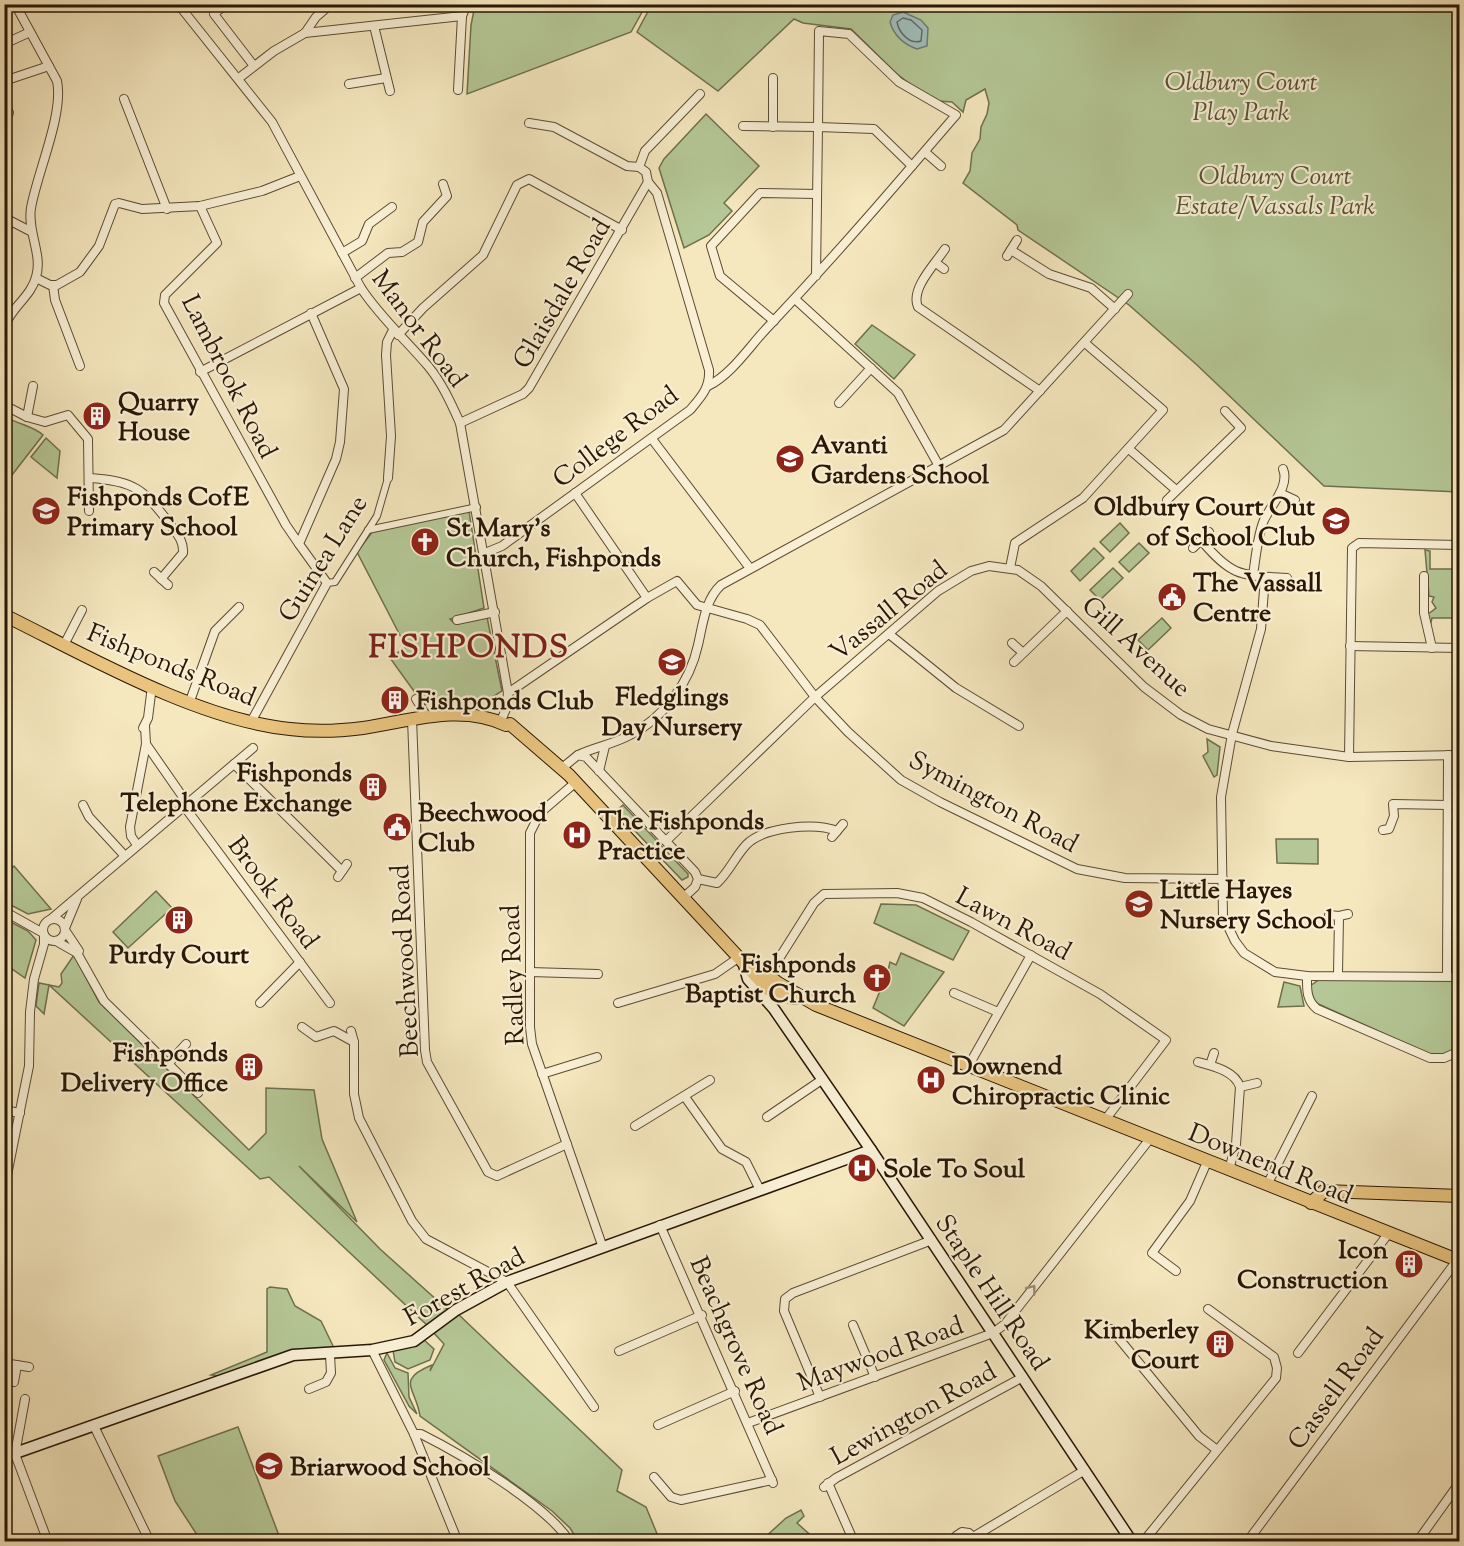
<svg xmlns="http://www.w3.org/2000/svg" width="1464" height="1546" font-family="'Sorts Mill Goudy',serif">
  <rect width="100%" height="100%" fill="#f5e7be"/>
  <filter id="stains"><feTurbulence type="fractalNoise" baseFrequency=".00333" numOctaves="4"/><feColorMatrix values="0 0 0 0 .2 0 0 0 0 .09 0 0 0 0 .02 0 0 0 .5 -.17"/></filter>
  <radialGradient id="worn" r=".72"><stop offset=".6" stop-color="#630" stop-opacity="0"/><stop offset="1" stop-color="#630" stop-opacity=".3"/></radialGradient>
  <g fill="#b5c796" stroke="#6f6f4e" stroke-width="1.5">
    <polygon points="652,4 1459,5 1459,492 1324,486 1197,365 1129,305 1018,230 1017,225 963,183 970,171 972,153 980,139 981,127 987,114 989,103 985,89 966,100 963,112 952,102 938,101 918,90 897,74 851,29 803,23 794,19 718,91 637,32"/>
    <polygon points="475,5 476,4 646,5 631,32 467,94 471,25"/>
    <polygon points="706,114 759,166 724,203 732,211 709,235 684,248 659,168 664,159"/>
    <polygon points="872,325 915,355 894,379 855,344"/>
    <path d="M5,416c13,9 27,9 38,19l-31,40 -7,-4z"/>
    <polygon points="46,438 60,451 57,478 31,457"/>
    <polygon points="469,511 484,608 450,619 455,624 487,617 502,691 488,700 440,699 424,705 390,658 406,647 357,552 373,531"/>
    <polygon points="1120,523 1129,533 1110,552 1100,542"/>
    <polygon points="1139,543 1149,553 1129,572 1119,562"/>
    <polygon points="1094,548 1104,558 1080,581 1071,571"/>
    <polygon points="1425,550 1430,551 1430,569 1459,569 1459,618 1432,618 1430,626 1427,615 1436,608 1432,602 1434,597 1429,596"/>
    <polygon points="1113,568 1123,578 1100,600 1090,590"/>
    <polygon points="1162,618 1171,628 1148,650 1138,640"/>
    <polygon points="1207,739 1220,747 1217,775 1214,777 1203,756 1208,752"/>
    <polygon points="623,805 688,874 688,877 682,880 616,811"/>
    <polygon points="1276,839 1318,839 1318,864 1277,863"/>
    <polygon points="14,866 51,909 28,914 5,902 5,874"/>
    <polygon points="156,891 172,908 128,948 113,932"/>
    <polygon points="881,904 916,905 969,931 953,960 874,923"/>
    <polygon points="5,919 28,931 36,940 25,978 5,964"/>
    <polygon points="901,953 944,972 904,1026 873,1008 882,986 886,987 890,977 887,975 890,962 896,965"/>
    <polygon points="74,955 99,1002 249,1150 266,1133 266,1088 314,1090 322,1139 357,1222 299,1166 380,1249 449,1311 428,1326 269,1177 260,1179 49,985 44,1014 36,1006 39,983 59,987 62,983 61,974"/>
    <polygon points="1320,979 1459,980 1459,1048 1440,1055 1431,1055 1314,1002 1310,986"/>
    <polygon points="1284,982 1300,986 1304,1006 1278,1007"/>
    <polygon points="270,1287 287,1289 295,1306 321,1321 334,1348 303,1349 218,1376 211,1375 267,1352 267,1289"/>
    <path d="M457,1313l165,157 -5,21 29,16 14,34h-53l-7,-7 -22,7 -8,-13 -18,-17 -132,-95c-4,-28 -25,-36 12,-51l-2,6 14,-27 -11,-12z"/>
    <polygon points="424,1340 434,1349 430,1360 408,1369 395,1362 393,1350"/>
    <polygon points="387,1353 395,1368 408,1373 409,1397 417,1414 409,1406 384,1360"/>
    <polygon points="238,1427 281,1541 201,1541 175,1501 158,1456"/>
    <polygon points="801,1510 804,1516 797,1523 817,1541 761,1541 786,1518"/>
  </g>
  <path fill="#a0bebc" stroke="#707b73" stroke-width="1.5" d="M903,12l18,8 7,8 -1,18 -10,3c-14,-5 -23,-13 -27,-27l3,-7z"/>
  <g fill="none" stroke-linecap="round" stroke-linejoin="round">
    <path stroke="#646a60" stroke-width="1.5" d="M903,18l8,2 11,10 -1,11c-11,4 -22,-8 -24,-19z"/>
    <polyline stroke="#707b73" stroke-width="2" points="1449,4 1460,19"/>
    <g stroke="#5c4b33" stroke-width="8">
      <g id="pedestrian">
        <polyline points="368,530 477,507"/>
        <polyline points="327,583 335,582 377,516 388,478"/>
      </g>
    </g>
    <g stroke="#5c4b33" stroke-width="10">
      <g id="minor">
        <path d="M178,4l94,118 89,166c19,29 44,51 67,78 14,17 23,37 32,57l48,270 -2,16 -6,14"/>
        <polyline points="226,4 214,14 254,66"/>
        <polyline points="374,26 390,91"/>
        <polyline points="305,33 462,16 467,4"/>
        <polyline points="4,44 30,32"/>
        <polyline points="239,78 274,51 305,33 316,17 331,4"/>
        <polyline points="4,81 49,66"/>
        <polyline points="349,84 386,78"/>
        <polyline points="458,90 462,16"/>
        <polyline points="124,99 167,209"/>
        <polyline points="4,106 9,113"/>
        <polyline points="743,126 818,127 819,31 849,34 899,82 956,115 912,166"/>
        <polyline points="773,127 773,78"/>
        <polyline points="925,152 941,166"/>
        <polyline points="639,167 645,151 700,94"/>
        <polyline points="200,206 217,243 165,295 164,303 286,525 299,544"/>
        <polyline points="5,218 32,232"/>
        <path d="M945,249c-10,15 -35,40 -27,58l122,84"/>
        <polyline points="1011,250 1049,274 1091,288 1115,309"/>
        <polyline points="342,253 362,241 369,224 392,207"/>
        <polyline points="1007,256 1017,240"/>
        <polyline points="936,263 944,269"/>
        <polyline points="36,278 50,285 57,285 80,272 99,246 115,204 119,203 142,209 200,206 262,191 300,176"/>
        <polyline points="355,278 388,253 402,252 418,242 423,222 447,196 443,184"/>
        <polyline points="53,285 55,300 80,366"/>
        <polyline points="795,299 898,393 939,466"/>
        <polyline points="774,321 720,276 711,246 760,193 817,194"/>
        <path d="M4,328c6,-20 27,-31 32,-51 7,-22 -9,-46 -5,-69 6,-35 33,-94 26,-127l-42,-77"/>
        <polyline points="398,335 423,308 483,255 517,185 529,179 622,230"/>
        <polyline points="200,372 361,288"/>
        <path d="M708,386c24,-12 41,-39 59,-58 50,-53 98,-107 145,-162l-38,-37 -56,-2 -2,149"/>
        <polyline points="839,403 871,368"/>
        <polyline points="4,405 27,417 45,422 68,415 88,439 89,511"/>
        <polyline points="27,417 33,386"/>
        <polyline points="460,423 523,394 529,388 648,182"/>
        <polyline points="652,439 749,567"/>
        <polyline points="1129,449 1176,490"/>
        <path d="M90,478c45,3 53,11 80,46 7,10 14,17 13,29l-22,26"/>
        <polyline points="388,478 391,436 386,355 387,342 393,330"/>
        <polyline points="575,493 647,598"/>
        <polyline points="1280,493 1295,500"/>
        <polyline points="1167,500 1241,428 1225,411"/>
        <path d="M1201,540c31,37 39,35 86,38"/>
        <polyline points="1193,548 1209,532"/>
        <path d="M485,553l17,-7 188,-136c11,-13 20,-22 19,-40l-52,-177 -9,-11 -2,-10 -7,-5 -12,-1 -73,-39 -25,-4"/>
        <polyline points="1010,568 1015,543 1083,498 1163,410 1085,343"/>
        <polyline points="154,572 168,585"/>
        <path d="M1253,575c3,-18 4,-38 11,-55 7,-15 26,-34 19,-51"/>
        <polyline points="1424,576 1424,613 1432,648"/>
        <polyline points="1265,577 1261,629 1232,734 1221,797 1223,916 1235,941 1244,953 1275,972 1307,976 1460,977"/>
        <polyline points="457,620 495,612"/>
        <polyline points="889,634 956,688 1019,726"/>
        <polyline points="1012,643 1023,653"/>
        <polyline points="64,645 82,610"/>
        <polyline points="1350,646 1460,648"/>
        <polyline points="1014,662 1067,611"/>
        <polyline points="508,693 647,598 677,581 697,605 747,619 760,625 815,697 848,732 901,780 940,802 1077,869 1125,878 1223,879"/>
        <polyline points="416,699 427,717"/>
        <polyline points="190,701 215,631 239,607"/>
        <polyline points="412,719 425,1050 427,1062 488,1172 497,1176 567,1144"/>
        <polyline points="251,722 327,583 299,544 336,459 340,442 344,389 311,313"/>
        <polyline points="143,728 148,718 152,686"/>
        <polyline points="146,744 187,803"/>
        <path d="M578,755c17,-8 36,-11 52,-20 34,-17 60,-53 68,-90 5,-21 7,-45 23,-60l283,-155 124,-136"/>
        <polyline points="1349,757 1352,548 1359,543 1460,545"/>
        <polyline points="234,764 342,871"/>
        <polyline points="562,768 578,755 586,757 695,872 698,879 695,887 683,898"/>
        <polyline points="599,771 605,746"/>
        <polyline points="576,782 540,813 530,833 530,1027 532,1044 602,1245"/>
        <polyline points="83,805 89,817 124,855"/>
        <polyline points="184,806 330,1003"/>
        <polyline points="1448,815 1460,815"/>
        <polyline points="1383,830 1389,829 1394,816 1393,804 1448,805"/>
        <polyline points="832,837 843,824"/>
        <polyline points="666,841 815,697 938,591 971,571 989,566 1018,570 1041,586 1144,687 1181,715 1208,729 1271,746 1349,757 1460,755"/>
        <polyline points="137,845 131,836 130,827 146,744 145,726"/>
        <polyline points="338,877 347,864"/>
        <path d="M698,879l19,4c12,-11 18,-26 29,-38 17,-18 69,-23 91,-14"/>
        <polyline points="4,911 43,933"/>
        <polyline points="1329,915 1339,916 1338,974"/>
        <polyline points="1339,916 1348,914"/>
        <circle cx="54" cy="930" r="11"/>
        <polyline points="51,919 253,748"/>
        <polyline points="65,928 77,899"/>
        <polyline points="65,930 79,951"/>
        <polyline points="56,941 77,953 104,1001 198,1093"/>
        <polyline points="530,972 598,974"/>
        <polyline points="768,976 814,903 824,894 897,893 923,898 971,922 1100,994 1166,1040 1105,1120"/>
        <path d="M1307,976c0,13 -1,24 10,33l113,49h14l16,-7"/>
        <polyline points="1447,976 1448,755"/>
        <polyline points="954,993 998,1012"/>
        <polyline points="260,1003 300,962"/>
        <polyline points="618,1003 715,974 738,958"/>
        <polyline points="302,1027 316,1037 334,1031 354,1042"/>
        <polyline points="351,1031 354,1042 354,1094 359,1118 412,1221 426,1239 507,1282 594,1407"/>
        <path d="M1198,1062c15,4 37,9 42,25l-4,57 -7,26"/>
        <polyline points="168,1064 186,1044"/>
        <polyline points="969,1065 1031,955"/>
        <polyline points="1210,1065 1214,1053"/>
        <polyline points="542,1074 597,1057"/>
        <polyline points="1240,1087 1257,1083"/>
        <polyline points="685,1097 722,1149 746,1162 760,1190"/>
        <polyline points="4,1110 20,1113"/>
        <polyline points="767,1117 823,1079"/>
        <polyline points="635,1126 710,1080"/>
        <polyline points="1267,1185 1312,1096"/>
        <polyline points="4,1190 29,1066 30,1012 34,979 44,944 44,935"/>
        <polyline points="660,1225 773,1483"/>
        <polyline points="1176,1271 1152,1253 1190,1201 1207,1162"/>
        <polyline points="853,1325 875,1377"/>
        <polyline points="1111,1329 1199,1436 1217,1450"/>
        <polyline points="372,1350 414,1434 458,1542"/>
        <polyline points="619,1351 702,1315"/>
        <polyline points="1298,1353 1388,1234"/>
        <polyline points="4,1363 29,1367"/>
        <polyline points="14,1382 17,1365"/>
        <polyline points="309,1389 326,1382 331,1373 330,1355"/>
        <polyline points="820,1397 784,1311 785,1299 793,1293 932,1240"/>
        <polyline points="25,1399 15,1454 48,1542"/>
        <polyline points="748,1423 993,1333 1005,1324 1149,1140"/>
        <polyline points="658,1425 735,1391"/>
        <polyline points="94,1426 150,1542"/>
        <path d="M414,1434h7c40,20 126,71 149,108"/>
        <polyline points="654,1477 671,1497 681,1500 772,1480"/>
        <polyline points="828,1483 854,1542"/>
        <polyline points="824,1487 836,1478 1023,1377"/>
        <polyline points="973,1537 1085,1470"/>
        <polyline points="956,1542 956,1536 962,1532 969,1533 973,1537"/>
        <polyline points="1143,1542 1276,1378 1277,1368 1274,1357 1208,1309"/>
        <polyline points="1247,1542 1458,1259"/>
        <polyline points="1417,1542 1460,1482"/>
      </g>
    </g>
    <g stroke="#291705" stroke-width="13">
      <g id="secondary">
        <polyline points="744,965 748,979 774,1009 871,1150 1132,1542"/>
        <polyline points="4,1457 293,1355 372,1350 414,1341 456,1310 507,1282 871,1150"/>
      </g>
    </g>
    <g stroke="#291705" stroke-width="14">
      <g id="primary">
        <path d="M4,615c83,41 194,105 286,114 24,3 50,2 73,-1 47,-7 98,-25 143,-3l4,-1 59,51 199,214 25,9 6,-1"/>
        <polyline points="742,961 752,963 778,983 816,1005 1460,1261"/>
        <polyline points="1311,1203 1324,1191 1460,1196"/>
      </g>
    </g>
    <use href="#pedestrian" stroke="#f8efd5" stroke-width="6"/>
    <use href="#minor" stroke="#f8efd5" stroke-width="8"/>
    <use href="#secondary" stroke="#f8efd5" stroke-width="10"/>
    <use href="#primary" stroke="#eac47f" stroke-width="12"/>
  </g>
  <defs><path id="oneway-chevron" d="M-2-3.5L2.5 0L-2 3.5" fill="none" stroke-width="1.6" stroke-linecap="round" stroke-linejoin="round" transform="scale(1.5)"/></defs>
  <use stroke="#9b8e77" href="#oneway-chevron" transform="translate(1032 1289) rotate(-52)"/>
  <defs>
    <g id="building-disc" transform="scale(1.5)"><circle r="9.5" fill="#8f2418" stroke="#f8efd5"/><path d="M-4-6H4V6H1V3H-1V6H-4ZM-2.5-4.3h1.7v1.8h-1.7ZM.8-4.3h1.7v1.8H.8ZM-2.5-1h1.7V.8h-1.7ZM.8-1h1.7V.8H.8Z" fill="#fff"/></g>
    <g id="school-disc" transform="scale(1.5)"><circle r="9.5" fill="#8f2418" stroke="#f8efd5"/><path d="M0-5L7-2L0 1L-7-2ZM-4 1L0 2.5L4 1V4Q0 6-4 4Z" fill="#fff"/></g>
    <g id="church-disc" transform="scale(1.5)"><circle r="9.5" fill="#8f2418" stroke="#f8efd5"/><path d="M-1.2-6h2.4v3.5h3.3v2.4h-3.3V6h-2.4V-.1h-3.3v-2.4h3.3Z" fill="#fff"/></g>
    <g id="civic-disc" transform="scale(1.5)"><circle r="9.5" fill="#8f2418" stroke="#f8efd5"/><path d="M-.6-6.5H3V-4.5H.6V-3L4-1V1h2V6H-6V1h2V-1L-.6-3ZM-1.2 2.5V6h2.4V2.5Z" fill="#fff"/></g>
    <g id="hospital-disc" transform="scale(1.5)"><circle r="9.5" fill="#8f2418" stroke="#f8efd5"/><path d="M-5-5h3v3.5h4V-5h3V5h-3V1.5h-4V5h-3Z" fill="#fff"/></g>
  </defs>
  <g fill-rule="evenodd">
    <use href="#building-disc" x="97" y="416"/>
    <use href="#school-disc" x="790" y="459"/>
    <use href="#school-disc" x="46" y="511"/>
    <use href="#school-disc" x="1336" y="521"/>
    <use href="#church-disc" x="425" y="542"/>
    <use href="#civic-disc" x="1172" y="597"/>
    <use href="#school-disc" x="672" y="662"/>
    <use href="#building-disc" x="395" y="700"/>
    <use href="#building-disc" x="373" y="787"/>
    <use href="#civic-disc" x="397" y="827"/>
    <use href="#hospital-disc" x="577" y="835"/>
    <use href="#school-disc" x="1139" y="904"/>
    <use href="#building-disc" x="179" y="920"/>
    <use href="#church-disc" x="877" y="978"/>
    <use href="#building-disc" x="249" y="1067"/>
    <use href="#hospital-disc" x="931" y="1080"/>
    <use href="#hospital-disc" x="862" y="1168"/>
    <use href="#building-disc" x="1409" y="1264"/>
    <use href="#building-disc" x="1220" y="1344"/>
    <use href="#school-disc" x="269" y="1466"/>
  </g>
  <g text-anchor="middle" stroke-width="4.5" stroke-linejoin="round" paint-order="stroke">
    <g font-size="26" font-style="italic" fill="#5a5538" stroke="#f8efd5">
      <text x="1241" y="90">Oldbury Court<tspan x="1241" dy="30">Play Park</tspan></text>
      <text x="1275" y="184">Oldbury Court<tspan x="1275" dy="30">Estate/Vassals Park</tspan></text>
    </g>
    <g font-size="26" fill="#291705" stroke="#f8efd5">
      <text transform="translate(561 293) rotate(-60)" y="9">Glaisdale Road</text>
      <text transform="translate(420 328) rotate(53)" y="9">Manor Road</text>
      <text transform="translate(230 376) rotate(63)" y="9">Lambrook Road</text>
      <text transform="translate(615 436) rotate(-37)" y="9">College Road</text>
      <text transform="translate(322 558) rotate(-58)" y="9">Guinea Lane</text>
      <text transform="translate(888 610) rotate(-39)" y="9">Vassall Road</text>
      <text transform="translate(1137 646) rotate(42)" y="9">Gill Avenue</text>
      <text transform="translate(172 664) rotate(22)" y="9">Fishponds Road</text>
      <text transform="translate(994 801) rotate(28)" y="9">Symington Road</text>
      <text transform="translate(274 892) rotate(53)" y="9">Brook Road</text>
      <text transform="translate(1014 923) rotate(28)" y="9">Lawn Road</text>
      <text transform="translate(404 961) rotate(-93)" y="9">Beechwood Road</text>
      <text transform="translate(512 975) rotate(-92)" y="9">Radley Road</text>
      <text transform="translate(1271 1163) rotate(22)" y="9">Downend Road</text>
      <text transform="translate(464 1286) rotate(-29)" y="9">Forest Road</text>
      <text transform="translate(993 1292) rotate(56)" y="9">Staple Hill Road</text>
      <text transform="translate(737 1345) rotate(66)" y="9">Beachgrove Road</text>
      <text transform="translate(880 1353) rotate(-20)" y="9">Maywood Road</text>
      <text transform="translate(1335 1388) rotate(-54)" y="9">Cassell Road</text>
      <text transform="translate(913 1413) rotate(-29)" y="9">Lewington Road</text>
    </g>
    <g font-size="26" font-weight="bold" fill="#291705" stroke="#f8efd5" text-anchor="start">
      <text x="118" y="410">Quarry<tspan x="118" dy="30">House</tspan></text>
      <text x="811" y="453">Avanti<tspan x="811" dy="30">Gardens School</tspan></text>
      <text x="67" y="505">Fishponds CofE<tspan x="67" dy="30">Primary School</tspan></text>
      <text x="1315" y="515" text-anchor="end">Oldbury Court Out<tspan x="1315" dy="30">of School Club</tspan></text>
      <text x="446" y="536">St Mary's<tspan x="446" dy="30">Church, Fishponds</tspan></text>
      <text x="1193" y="591">The Vassall<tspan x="1193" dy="30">Centre</tspan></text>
      <text x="672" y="705" text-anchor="middle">Fledglings<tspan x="672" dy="30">Day Nursery</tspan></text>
      <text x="416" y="709">Fishponds Club</text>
      <text x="352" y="781" text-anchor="end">Fishponds<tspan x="352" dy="30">Telephone Exchange</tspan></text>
      <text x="418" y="821">Beechwood<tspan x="418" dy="30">Club</tspan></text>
      <text x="598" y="829">The Fishponds<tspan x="598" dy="30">Practice</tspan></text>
      <text x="1160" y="898">Little Hayes<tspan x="1160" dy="30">Nursery School</tspan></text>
      <text x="179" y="963" text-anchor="middle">Purdy Court</text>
      <text x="856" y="972" text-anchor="end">Fishponds<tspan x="856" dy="30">Baptist Church</tspan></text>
      <text x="228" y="1061" text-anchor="end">Fishponds<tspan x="228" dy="30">Delivery Office</tspan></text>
      <text x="952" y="1074">Downend<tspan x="952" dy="30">Chiropractic Clinic</tspan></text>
      <text x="883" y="1177">Sole To Soul</text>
      <text x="1388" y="1258" text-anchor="end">Icon<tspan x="1388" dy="30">Construction</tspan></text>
      <text x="1199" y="1338" text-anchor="end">Kimberley<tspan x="1199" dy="30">Court</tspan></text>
      <text x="290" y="1475">Briarwood School</text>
    </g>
    <g font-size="32" font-weight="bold" letter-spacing="1.5" fill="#7a1f14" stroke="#f8efd5">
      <text x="469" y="657">FISHPONDS</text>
    </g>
  </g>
  <rect width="1464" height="1546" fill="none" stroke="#f5e7be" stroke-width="24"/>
  <rect x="6" y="6" width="1452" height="1534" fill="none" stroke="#291705" stroke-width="3"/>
  <rect x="12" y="12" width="1440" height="1522" fill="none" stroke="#291705" stroke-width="1.5"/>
  <rect width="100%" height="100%" filter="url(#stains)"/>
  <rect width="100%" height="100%" fill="url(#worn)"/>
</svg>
